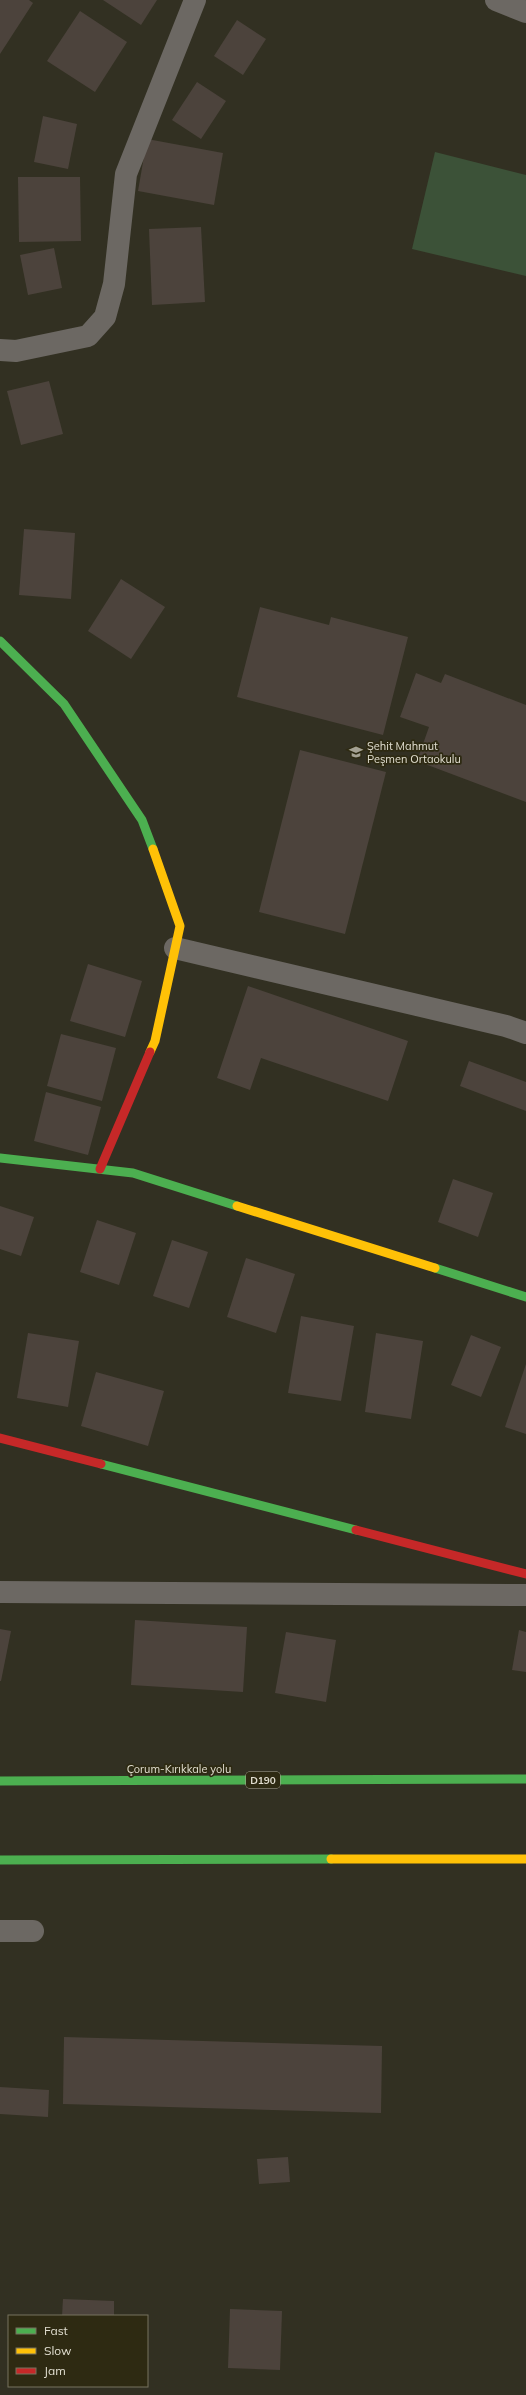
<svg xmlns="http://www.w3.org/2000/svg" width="526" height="2395" font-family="Mulish,sans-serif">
  <rect width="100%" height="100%" fill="#323022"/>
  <polygon fill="#3c5238" points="435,152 526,175 526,276 412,249"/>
  <g fill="#4c433c">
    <polygon points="0,0 29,0 33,3 0,54"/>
    <polygon points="103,0 157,0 141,25"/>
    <polygon points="80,11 127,42 95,92 47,61"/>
    <polygon points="237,20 266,39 243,75 214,56"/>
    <polygon points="197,82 226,101 201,139 172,120"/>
    <polygon points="43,116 77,124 68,169 34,162"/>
    <polygon points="147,139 223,153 214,205 138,191"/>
    <polygon points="18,177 80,177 81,241 19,242"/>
    <polygon points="201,227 205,302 152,305 149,229"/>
    <polygon points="54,248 62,288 28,295 20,255"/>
    <polygon points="49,381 63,434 21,445 7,391"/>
    <polygon points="24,529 75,533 71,599 19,595"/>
    <polygon points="121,579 165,607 131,659 88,631"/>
    <polygon points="260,607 329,625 331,617 408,637 383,735 237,697"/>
    <polygon points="416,673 441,683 445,674 526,705 526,802 417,761 429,727 400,717"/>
    <polygon points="300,750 386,772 345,934 259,912"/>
    <polygon points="88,964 142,981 125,1037 70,1021"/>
    <polygon points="248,986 408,1041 388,1101 261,1058 250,1090 217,1078"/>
    <polygon points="61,1034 116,1048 102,1101 47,1086"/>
    <polygon points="469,1061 526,1082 526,1111 460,1086"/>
    <polygon points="46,1092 101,1107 88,1155 34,1141"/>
    <polygon points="453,1179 493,1193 478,1237 438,1222"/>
    <polygon points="0,1206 34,1217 21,1256 0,1249"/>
    <polygon points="97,1220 136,1233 119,1285 80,1272"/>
    <polygon points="172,1240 208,1252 189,1308 153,1296"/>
    <polygon points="246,1258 295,1274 276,1333 227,1317"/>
    <polygon points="301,1316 354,1326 341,1401 288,1393"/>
    <polygon points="28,1333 79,1341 68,1407 17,1398"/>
    <polygon points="376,1333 423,1341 411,1419 365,1412"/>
    <polygon points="471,1335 501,1347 481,1397 451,1385"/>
    <polygon points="526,1364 526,1434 505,1427"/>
    <polygon points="96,1372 164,1391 148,1446 81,1426"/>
    <polygon points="135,1620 247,1627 243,1692 131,1685"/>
    <polygon points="0,1629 11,1631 1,1681 0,1681"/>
    <polygon points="519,1630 526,1632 526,1672 512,1670"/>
    <polygon points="286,1632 336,1640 326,1702 275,1693"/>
    <polygon points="64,2037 382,2046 381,2113 63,2104"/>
    <polygon points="0,2087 49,2090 48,2117 0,2114"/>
    <polygon points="288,2157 290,2182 259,2184 257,2159"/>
    <polygon points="63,2299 114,2301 114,2316 62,2316"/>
    <polygon points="230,2309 282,2311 280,2370 228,2368"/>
  </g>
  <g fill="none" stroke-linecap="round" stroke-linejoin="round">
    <g stroke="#6c6863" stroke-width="22">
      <polyline points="496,0 526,12"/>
      <polyline points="0,350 16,351 88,336 105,317 114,284 126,174 195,0"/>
      <polyline points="175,948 506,1026 526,1033"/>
      <polyline points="0,1592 526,1595"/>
      <polyline points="0,1931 33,1931"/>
    </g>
    <g stroke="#4caf50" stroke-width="9">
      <polyline points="0,641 64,704 142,820 153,849"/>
      <polyline points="0,1158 133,1173 237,1206"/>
      <polyline points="435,1268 526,1297"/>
      <polyline points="101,1464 356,1530"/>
      <polyline points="0,1781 526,1779"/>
      <polyline points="0,1860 331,1859"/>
    </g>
    <g stroke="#ffc107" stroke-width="9">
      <polyline points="150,1052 155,1041 180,926 153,849"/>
      <polyline points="237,1206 435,1268"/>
      <polyline points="331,1859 526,1859"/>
    </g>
    <g stroke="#c62828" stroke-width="9">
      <polyline points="100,1169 150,1052"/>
      <polyline points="0,1438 101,1464"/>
      <polyline points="356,1530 526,1574"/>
    </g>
  </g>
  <defs>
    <g id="school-bare" transform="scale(1.08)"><path d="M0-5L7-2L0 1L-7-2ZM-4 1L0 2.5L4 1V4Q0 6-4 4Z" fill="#a4a193" stroke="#2e2a12" stroke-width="2.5" paint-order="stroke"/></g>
  </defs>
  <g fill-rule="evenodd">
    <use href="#school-bare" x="356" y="752"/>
  </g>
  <g text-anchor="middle" stroke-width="3.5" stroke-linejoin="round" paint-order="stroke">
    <rect fill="#2e2a12" stroke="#aba897" stroke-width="1" x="246" y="1772" width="34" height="16" rx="3"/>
    <g font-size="10" font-weight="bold" fill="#e1ded0">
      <text x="263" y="1784">D190</text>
    </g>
    <g font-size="11" fill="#e1ded0" stroke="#2e2a12" text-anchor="start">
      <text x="367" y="750">Şehit Mahmut<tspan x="367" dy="13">Peşmen Ortaokulu</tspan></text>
    </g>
    <g font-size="11" fill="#e1ded0" stroke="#2e2a12">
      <text x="179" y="1773">Çorum-Kırıkkale yolu</text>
    </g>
  </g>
  <rect x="8" y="2315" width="140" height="72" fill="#2e2a12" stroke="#76725e"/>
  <rect x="16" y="2328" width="20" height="6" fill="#4caf50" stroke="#76725e"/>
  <text x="44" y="2335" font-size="12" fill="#e1ded0">Fast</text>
  <rect x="16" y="2348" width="20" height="6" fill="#ffc107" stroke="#76725e"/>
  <text x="44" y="2355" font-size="12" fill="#e1ded0">Slow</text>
  <rect x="16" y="2368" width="20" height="6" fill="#c62828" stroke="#76725e"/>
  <text x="44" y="2375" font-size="12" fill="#e1ded0">Jam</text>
</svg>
